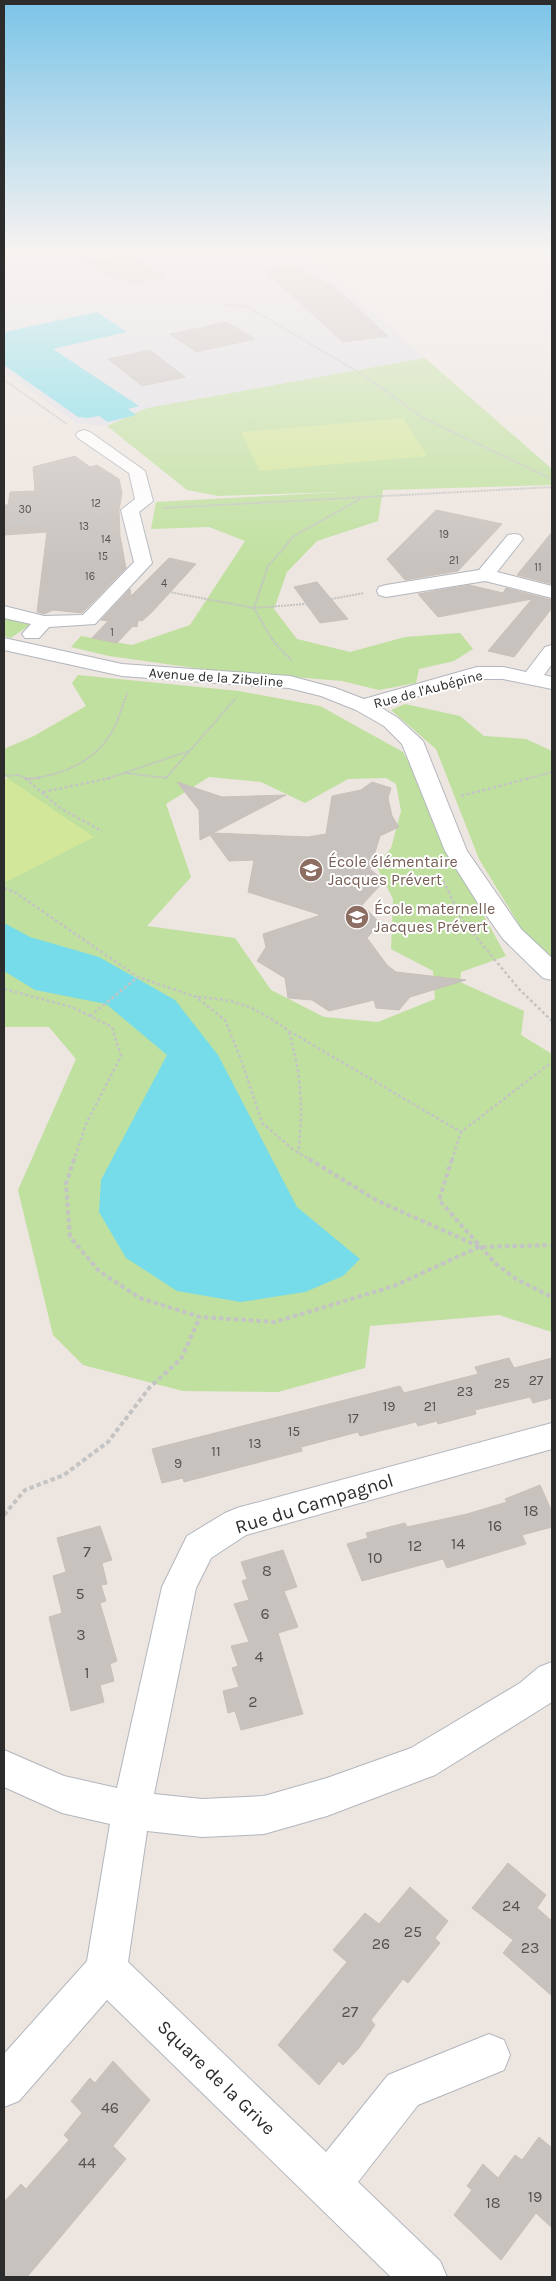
<svg xmlns="http://www.w3.org/2000/svg" width="556" height="2281" font-family="Karla,sans-serif">
  <rect width="100%" height="100%" fill="#ede5df"/>
  <polygon fill="#e0dfe6" points="4,251 303,251 425,358 147,408 107,426 76,423 4,371"/>
  <g fill="#bfe09e" fill-rule="evenodd">
    <polygon points="425,358 552,469 552,485 383,490 378,521 317,541 287,572 274,609 297,639 350,652 405,637 460,633 473,649 454,661 419,669 416,683 379,690 342,681 209,670 109,656 71,647 81,636 132,645 190,625 245,541 209,527 151,529 156,502 340,492 219,496 187,490 107,426 147,408"/>
    <polygon points="4,615 31,624 11,638 4,636"/>
    <path d="M78,675l161,16 81,15 83,46 26,46 39,89 38,69 -45,16 -1,10 64,29 -3,24 31,19v278l-53,-17 -129,11 -5,42 -87,24 -95,-1 -100,-26 -30,-30 -35,-145 58,-131 -27,-32h-45v-144l26,-27 2,-49 -28,-33v-25l30,-13 52,-30 -14,-23zM209,777l52,5 44,21 43,-24 38,-1 10,6 5,27 -10,37 -15,17 17,34 -2,50 42,22 2,28 -57,23 -54,-5 -53,-27 -36,-52 -88,-12 44,-49 -25,-73z"/>
    <polygon points="405,704 460,716 484,736 526,739 552,751 552,958 526,936 479,859 436,749 391,710"/>
  </g>
  <g fill="#d2e79a">
    <polygon points="403,418 427,456 260,471 241,432"/>
    <polygon points="7,778 94,837 4,883 4,780"/>
  </g>
  <g fill="#77dce9">
    <polygon points="97,312 127,332 53,349 139,406 128,409 136,415 108,422 99,416 87,418 78,417 4,365 4,332"/>
    <polygon points="4,923 30,937 99,957 175,1000 218,1055 297,1207 360,1259 343,1276 305,1292 241,1302 177,1291 126,1258 99,1212 101,1180 167,1055 106,1004 35,990 4,971"/>
  </g>
  <g fill="#c8c2be" stroke="#c8c0b8">
    <polygon points="128,255 164,277 135,283 117,278 84,264"/>
    <polygon points="295,265 336,288 388,336 343,342 265,271"/>
    <polygon points="227,322 255,339 196,352 170,334"/>
    <polygon points="150,350 185,377 142,386 108,359"/>
    <polygon points="75,456 90,467 97,465 119,479 122,493 119,510 120,536 126,568 82,613 53,610 44,614 37,612 47,532 4,535 4,505 8,505 10,492 35,491 33,467"/>
    <polygon points="436,510 502,524 458,571 405,580 387,559"/>
    <polygon points="552,532 552,584 517,575"/>
    <polygon points="169,558 196,564 152,612 142,621 138,620 137,627 133,626 117,643 92,638 108,621 101,620 130,589 131,596"/>
    <polygon points="317,582 348,619 320,623 294,587"/>
    <polygon points="469,585 503,593 506,588 552,600 552,608 514,657 488,651 532,599 438,617 418,594"/>
    <polygon points="177,782 222,797 286,795 213,833 308,837 326,834 332,796 361,790 372,782 391,788 388,798 392,816 399,827 380,836 370,869 384,881 362,905 380,923 367,938 387,965 396,972 466,980 410,997 399,1010 376,1008 374,1000 329,1011 312,1000 288,998 285,978 257,961 266,947 263,934 321,915 248,892 254,860 229,861 210,835 200,840 199,810"/>
    <polygon points="509,1358 514,1368 552,1358 552,1398 533,1403 530,1397 475,1410 476,1414 438,1424 437,1421 418,1426 416,1422 360,1436 358,1432 301,1447 302,1451 184,1482 183,1478 162,1483 152,1449 400,1386 404,1393 478,1374 475,1367"/>
    <polygon points="540,1485 552,1512 552,1527 522,1535 526,1544 447,1568 443,1559 362,1581 347,1544 368,1538 366,1533 405,1523 407,1527 467,1514 507,1502 505,1499"/>
    <polygon points="100,1526 112,1560 102,1563 107,1584 101,1585 106,1601 100,1603 117,1661 110,1664 114,1681 100,1685 104,1702 71,1711 49,1617 62,1613 53,1576 66,1572 57,1538"/>
    <polygon points="283,1550 297,1587 284,1591 298,1627 278,1633 303,1714 241,1730 235,1711 228,1713 223,1691 239,1687 232,1668 238,1666 231,1646 249,1642 234,1604 249,1600 242,1581 247,1579 241,1562"/>
    <polygon points="508,1863 546,1895 537,1908 552,1921 552,1996 503,1953 513,1940 472,1908"/>
    <polygon points="410,1887 448,1921 435,1938 440,1943 408,1983 403,1979 371,2020 375,2025 359,2048 343,2065 339,2061 319,2085 278,2045 347,1962 333,1950 365,1913 379,1924"/>
    <polygon points="113,2061 150,2100 113,2146 126,2159 27,2277 4,2277 4,2202 21,2184 26,2189 69,2140 64,2135 82,2113 71,2101 90,2078 95,2083"/>
    <polygon points="539,2137 552,2148 552,2228 536,2213 501,2260 454,2215 472,2190 467,2186 483,2164 498,2178 515,2155 522,2160"/>
  </g>
  <g fill="none" stroke-linecap="round" stroke-linejoin="round">
    <g stroke="#b2b6be" stroke-width="2">
      <g id="minor">
        <polygon points="84,430 90,432 145,471 153,501 139,512 152,563 95,624 49,627 39,638 25,638 22,634 31,624 4,618 4,606 44,616 83,615 134,562 121,510 135,499 129,473 78,438 76,435 78,432"/>
        <polygon points="514,534 520,535 523,539 497,572 552,586 552,598 485,581 386,597 379,595 377,591 379,587 386,585 479,570 508,535"/>
        <polygon points="4,638 122,664 290,676 335,688 364,699 477,667 503,667 526,672 545,647 552,645 552,664 544,675 552,677 552,689 503,679 478,679 380,707 398,718 423,741 467,851 521,929 552,958 552,980 543,978 503,939 479,905 445,851 402,744 384,726 356,710 321,696 289,688 122,676 4,650"/>
        <polygon points="552,1423 552,1449 246,1535 211,1558 196,1588 154,1794 202,1799 264,1796 327,1778 411,1748 520,1683 539,1667 552,1662 552,1702 435,1775 327,1816 264,1834 202,1837 147,1831 128,1962 326,2152 388,2075 489,2034 504,2040 510,2055 504,2070 418,2105 358,2182 440,2261 447,2277 391,2277 107,2000 19,2101 4,2107 4,2054 87,1961 110,1824 62,1813 4,1787 4,1750 64,1776 117,1788 162,1587 187,1536 225,1513 237,1508"/>
      </g>
    </g>
    <g stroke="#c4c4c4" stroke-width="2" stroke-dasharray="2 1" stroke-linecap="butt">
      <polyline points="225,305 246,306 365,376 423,418 552,479"/>
      <polyline points="4,380 67,424"/>
      <polyline points="38,496 48,502 50,513"/>
      <polyline points="163,508 552,487"/>
      <polyline points="4,516 50,513 57,516 107,512"/>
      <polyline points="4,522 57,519 57,516"/>
      <polyline points="53,538 59,534 57,519"/>
      <polyline points="148,588 254,608 305,604 364,593"/>
      <polyline points="291,660 273,641 254,608 268,566 294,536 362,498"/>
      <polyline points="125,773 166,778 236,698"/>
      <polyline points="4,776 19,775 27,779"/>
      <path d="M27,779c36,-4 69,-17 87,-51 6,-11 8,-24 14,-36"/>
      <polyline points="106,779 189,751"/>
      <polyline points="526,779 552,772"/>
    </g>
    <g stroke="#c4c4c4" stroke-width="2.5" stroke-dasharray="3 2.5" stroke-linecap="butt">
      <polyline points="25,778 60,808 102,831"/>
      <polyline points="164,778 166,778"/>
      <polyline points="27,779 40,778"/>
      <polyline points="43,792 110,778"/>
      <polyline points="461,796 530,778"/>
      <polyline points="441,876 462,920 519,989 552,1021"/>
      <polyline points="4,888 16,893 138,977 196,997 225,1020 241,1059 262,1123 295,1151 311,1160"/>
      <polyline points="4,989 72,1007 112,1027 121,1056 86,1124 74,1160"/>
      <path d="M198,997c42,3 57,10 91,34l172,101 91,-70"/>
      <polyline points="90,1016 138,977"/>
      <path d="M289,1032c12,41 15,78 9,121"/>
      <polyline points="452,1160 461,1132"/>
    </g>
    <g stroke="#c4c4c4" stroke-width="4" stroke-dasharray="4.5 3" stroke-linecap="butt">
      <polyline points="74,1159 66,1184 70,1237 99,1271 140,1298 200,1317 275,1322 394,1286 479,1247 552,1245"/>
      <polyline points="309,1159 376,1200 478,1246"/>
      <polyline points="452,1159 439,1200 496,1264 516,1279 552,1297"/>
      <polyline points="4,1515 25,1490 64,1475 108,1442 150,1387 181,1359 200,1317"/>
    </g>
    <use href="#minor" fill="#fff" fill-rule="evenodd"/>
  </g>
  <linearGradient id="sky" x2="0" y2="1"><stop stop-color="#7bc4e8"/><stop offset="0.44" stop-color="#f7f3f1"/><stop offset="1" stop-color="#f7f3f1" stop-opacity="0"/></linearGradient>
  <rect width="556" height="570" fill="url(#sky)"/>
  <defs>
    <g id="school-disc" transform="scale(1.25)"><circle r="9.5" fill="#8d6e63" stroke="#fff"/><path d="M0-5L7-2L0 1L-7-2ZM-4 1L0 2.5L4 1V4Q0 6-4 4Z" fill="#fff"/></g>
  </defs>
  <g fill-rule="evenodd">
    <use href="#school-disc" x="311" y="870"/>
    <use href="#school-disc" x="357" y="917"/>
  </g>
  <g text-anchor="middle" stroke-width="4" stroke-linejoin="round" paint-order="stroke">
    <g font-size="11" fill="#535250">
      <text x="96" y="507">12</text>
      <text x="25" y="513">30</text>
      <text x="84" y="530">13</text>
      <text x="444" y="538">19</text>
      <text x="106" y="543">14</text>
      <text x="103" y="560">15</text>
      <text x="454" y="564">21</text>
      <text x="538" y="571">11</text>
      <text x="90" y="580">16</text>
      <text x="164" y="587">4</text>
      <text x="112" y="636">1</text>
    </g>
    <g font-size="14" fill="#2c2c2c" stroke="#fff">
      <text transform="translate(216 677) rotate(4)" y="5">Avenue de la Zibeline</text>
      <text transform="translate(428 689) rotate(-15)" y="5">Rue de l'Aubépine</text>
    </g>
    <g font-size="14" fill="#535250">
      <text x="536" y="1385">27</text>
      <text x="502" y="1388">25</text>
      <text x="465" y="1396">23</text>
      <text x="389" y="1411">19</text>
      <text x="430" y="1411">21</text>
      <text x="353" y="1423">17</text>
      <text x="294" y="1436">15</text>
      <text x="255" y="1448">13</text>
      <text x="216" y="1456">11</text>
      <text x="178" y="1468">9</text>
    </g>
    <g font-size="16" fill="#785e54" stroke="#fff" text-anchor="start">
      <text x="328" y="867">École élémentaire<tspan x="328" dy="18">Jacques Prévert</tspan></text>
      <text x="374" y="914">École maternelle<tspan x="374" dy="18">Jacques Prévert</tspan></text>
    </g>
    <g font-size="16" fill="#535250">
      <text x="531" y="1516">18</text>
      <text x="495" y="1531">16</text>
      <text x="458" y="1549">14</text>
      <text x="415" y="1551">12</text>
      <text x="87" y="1557">7</text>
      <text x="375" y="1563">10</text>
      <text x="267" y="1576">8</text>
      <text x="80" y="1599">5</text>
      <text x="265" y="1619">6</text>
      <text x="81" y="1640">3</text>
      <text x="259" y="1662">4</text>
      <text x="87" y="1678">1</text>
      <text x="253" y="1707">2</text>
      <text x="511" y="1911">24</text>
      <text x="413" y="1937">25</text>
      <text x="381" y="1949">26</text>
      <text x="530" y="1953">23</text>
      <text x="350" y="2017">27</text>
      <text x="110" y="2113">46</text>
      <text x="87" y="2168">44</text>
      <text x="535" y="2202">19</text>
      <text x="493" y="2208">18</text>
    </g>
    <g font-size="19" fill="#2c2c2c" stroke="#fff">
      <text transform="translate(314 1503) rotate(-17)" y="7">Rue du Campagnol</text>
      <text transform="translate(217 2077) rotate(44)" y="7">Square de la Grive</text>
    </g>
  </g>
  <rect width="556" height="2281" fill="none" stroke="#2c2c2c" stroke-width="10"/>
</svg>
